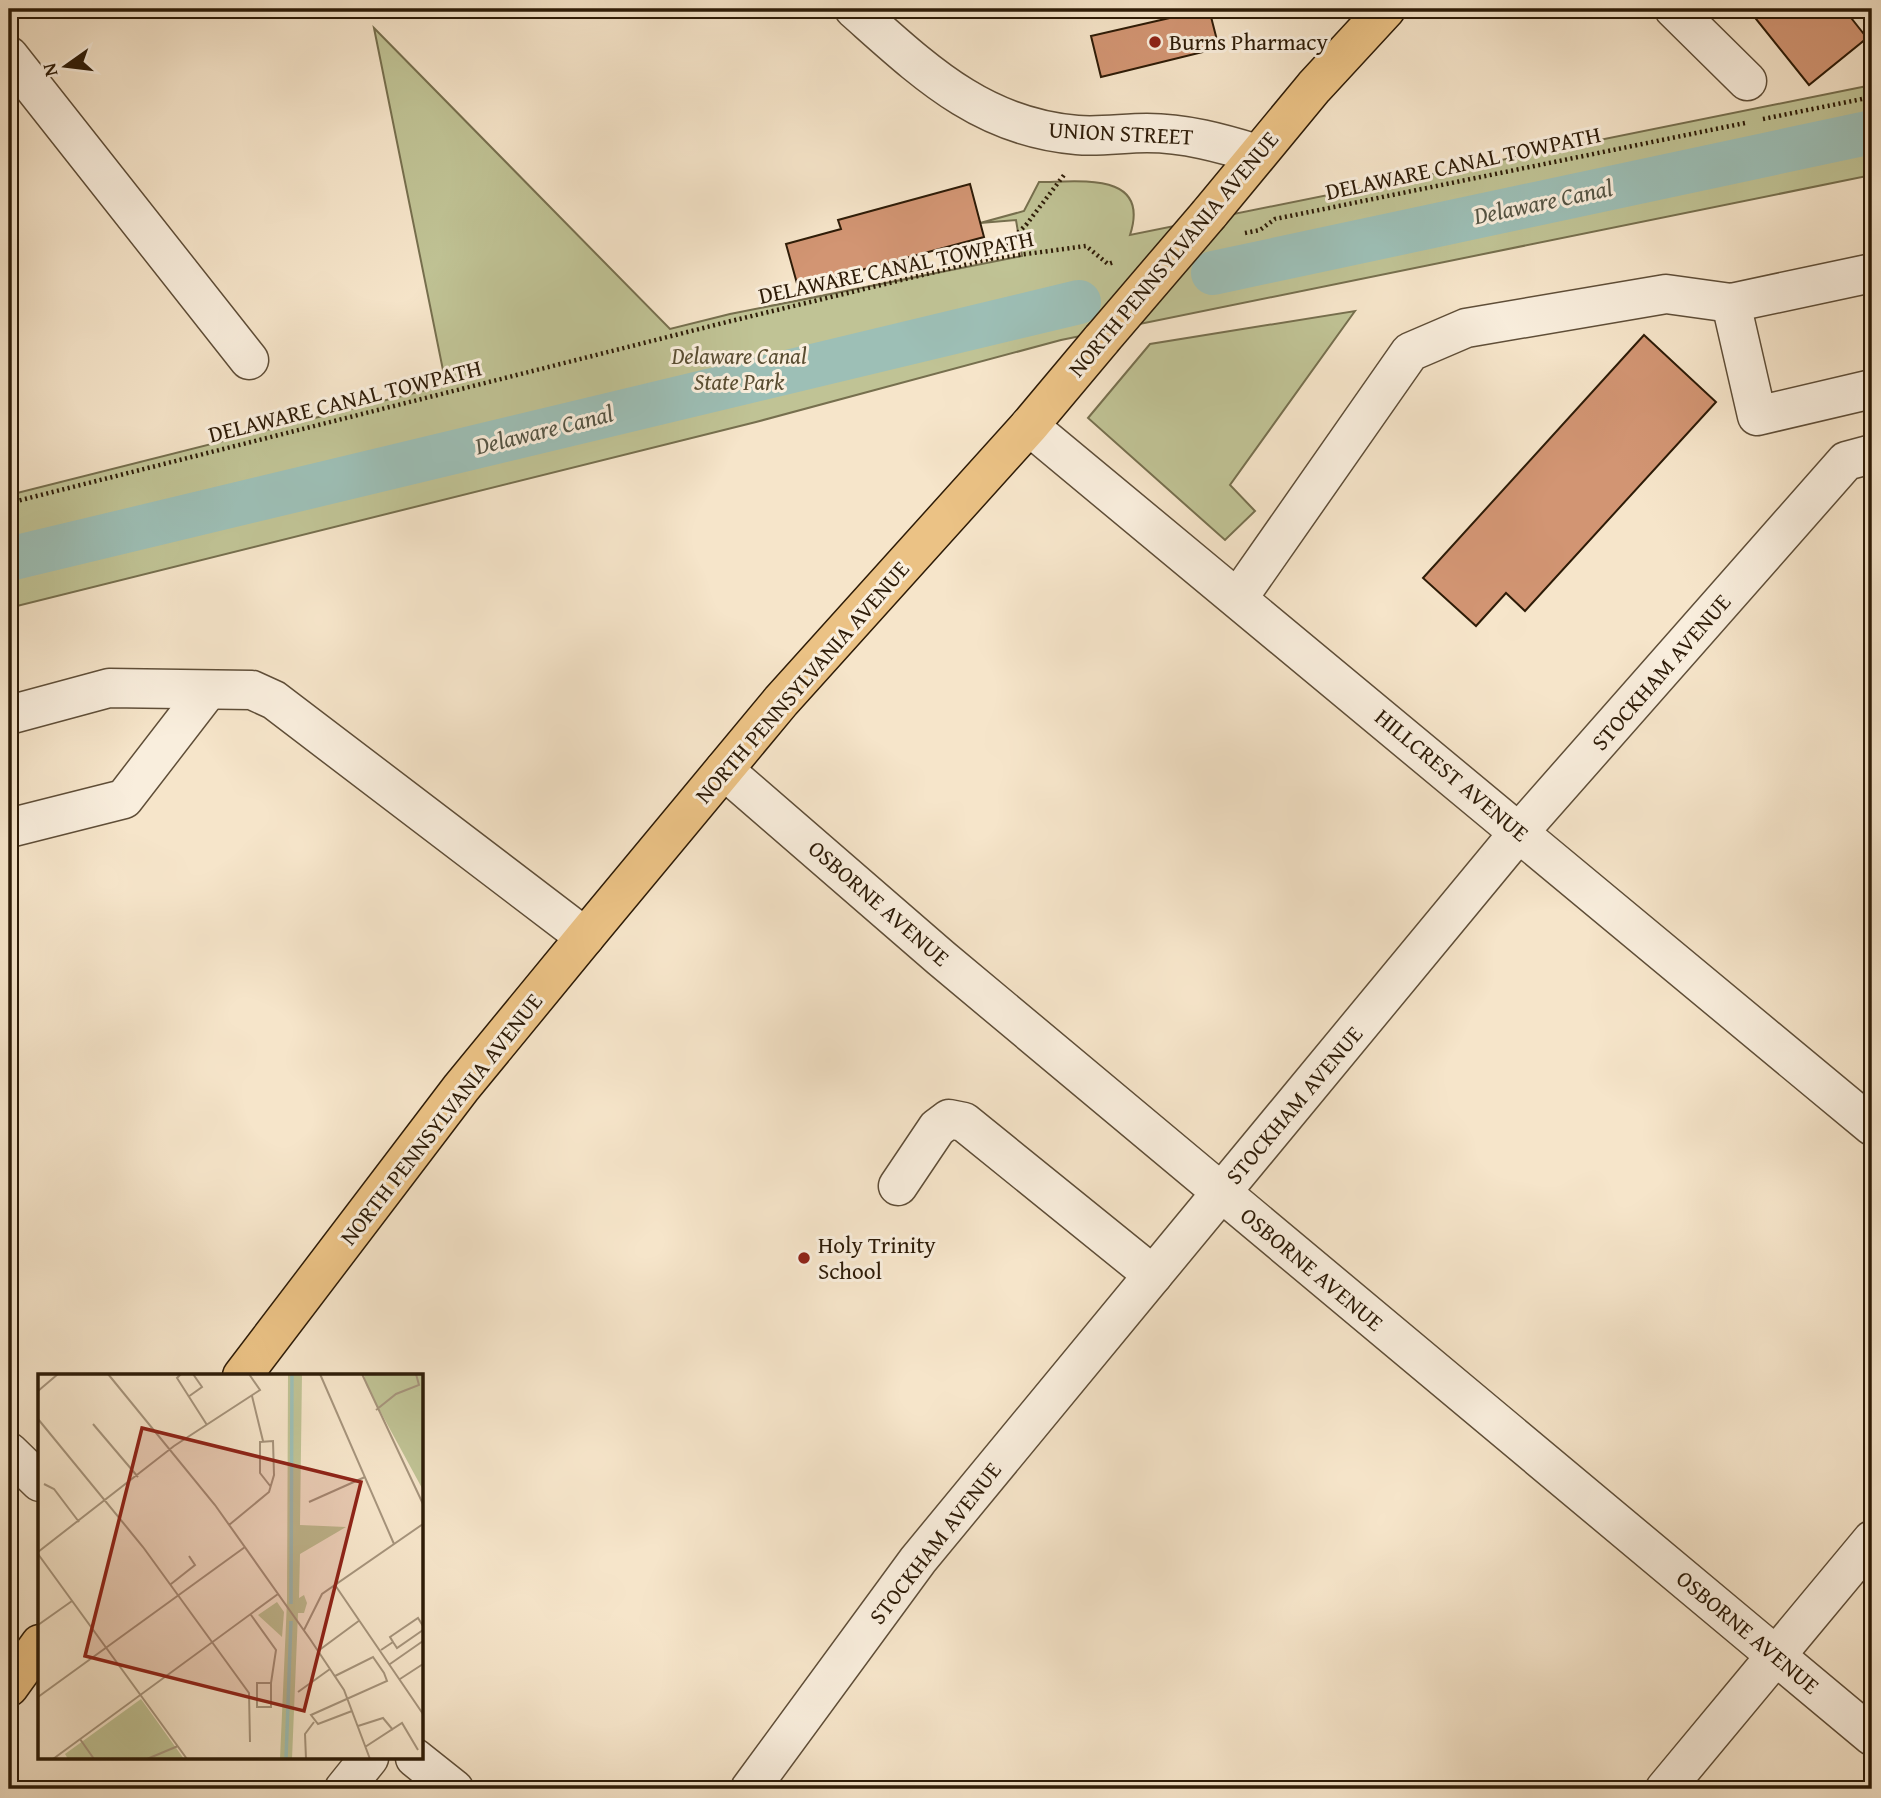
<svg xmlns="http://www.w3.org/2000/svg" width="1881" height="1798" font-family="'Gentium Book Plus',serif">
  <rect width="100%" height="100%" fill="#f6e5ca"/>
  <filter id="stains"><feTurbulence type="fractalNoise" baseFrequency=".00286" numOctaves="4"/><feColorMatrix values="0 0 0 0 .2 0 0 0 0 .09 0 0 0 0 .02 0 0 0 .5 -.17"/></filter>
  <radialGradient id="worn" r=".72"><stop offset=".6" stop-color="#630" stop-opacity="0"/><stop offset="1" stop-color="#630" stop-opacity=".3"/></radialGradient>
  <g fill="#c0c395" stroke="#766f4e" stroke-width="2">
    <path d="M374,28l296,301 60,-15 292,-58 -6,-36 -36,3 44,-12 15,-29c40,0 112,-11 91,53l742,-150v90l-811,165 -305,82 -747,186v-113l437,-110z"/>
    <polygon points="1355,311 1230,485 1255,511 1225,540 1088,418 1150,344"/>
  </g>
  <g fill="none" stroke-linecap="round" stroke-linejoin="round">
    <g stroke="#9dbfb6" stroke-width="44">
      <polyline points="1213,273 1872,132"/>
      <polyline points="9,559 1079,302"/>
    </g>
  </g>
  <g fill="#d29573" stroke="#2d1b07" stroke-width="2">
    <polygon points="1209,9 1219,48 1101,77 1091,36"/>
    <polygon points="1748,9 1844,9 1867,38 1809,85"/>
    <polygon points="970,184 984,237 798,287 786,244 841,229 838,220"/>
    <polygon points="1644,335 1716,402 1525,611 1506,593 1476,626 1423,578"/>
  </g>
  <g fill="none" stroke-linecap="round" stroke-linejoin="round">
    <g stroke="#5f4e38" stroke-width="41">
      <g id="minor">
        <path d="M854,9c69,61 126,118 223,126 23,2 47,-2 70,-2 38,0 74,10 110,21"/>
        <polyline points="1674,9 1747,81"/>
        <polyline points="9,56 249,360"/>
        <polyline points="1731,303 1757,416 1872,389"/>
        <polyline points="1029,426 1872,1126"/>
        <polyline points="1238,598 1410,352 1466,328 1666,294 1731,303 1872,273"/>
        <polyline points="9,715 109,688 252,690 274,700 585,937"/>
        <polyline points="724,770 941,958 1872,1736"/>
        <polyline points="9,828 124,799 208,690"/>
        <polyline points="898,1186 937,1128 949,1119 964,1122 1153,1275"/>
        <polyline points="9,1452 40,1482"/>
        <polyline points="415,1758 454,1789"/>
        <polyline points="344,1789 369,1758"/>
        <polyline points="750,1789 918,1560 1153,1275 1520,831 1846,461 1872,454"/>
        <polyline points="1665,1789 1872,1540"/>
      </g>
    </g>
    <g stroke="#2d1b07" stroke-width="41">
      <g id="major">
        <polyline points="1209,214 1314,87 1386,9"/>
        <polyline points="242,1376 461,1088 585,937 781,701 1029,426 1102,339"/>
        <polyline points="9,1687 40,1644"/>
      </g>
    </g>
    <g stroke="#2d1b07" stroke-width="4.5" stroke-dasharray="2 3.5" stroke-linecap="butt">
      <polyline points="1763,119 1872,97"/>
      <polyline points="1245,233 1260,230 1275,219 1745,123"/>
      <polyline points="990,259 1026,225 1064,175"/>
      <polyline points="9,503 727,322 989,259 1086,246 1108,264 1114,262"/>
    </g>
    <use href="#minor" stroke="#f9eedd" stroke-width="38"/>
    <use href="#major" stroke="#ebc285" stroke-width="38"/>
    <g stroke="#2d1b07" stroke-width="41" stroke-linecap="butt">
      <polyline id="major-bridge" points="1102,339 1209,214"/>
    </g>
    <use href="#major-bridge" stroke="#ebc285" stroke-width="38"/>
  </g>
  <g fill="#8f2418" stroke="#f9eedd" stroke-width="2.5">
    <circle cx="1155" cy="42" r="7"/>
    <circle cx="804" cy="1258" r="7"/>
  </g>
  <g text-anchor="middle" stroke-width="6" stroke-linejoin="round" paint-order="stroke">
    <g font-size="23" fill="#2d1b07" stroke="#f9eedd" text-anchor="start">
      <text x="1169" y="50">Burns Pharmacy</text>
      <text x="818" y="1253">Holy Trinity<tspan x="818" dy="26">School</tspan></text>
    </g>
    <g font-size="23" fill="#2d1b07" stroke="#f9eedd">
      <text transform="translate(1121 133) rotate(3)" y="8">UNION STREET</text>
      <text transform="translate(1463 163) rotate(-12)" y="8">DELAWARE CANAL TOWPATH</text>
      <text transform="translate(1173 254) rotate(-50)" y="8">NORTH PENNSYLVANIA AVENUE</text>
      <text transform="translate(896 267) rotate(-12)" y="8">DELAWARE CANAL TOWPATH</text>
      <text transform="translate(345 401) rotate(-14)" y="8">DELAWARE CANAL TOWPATH</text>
      <text transform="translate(1661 672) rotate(-49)" y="8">STOCKHAM AVENUE</text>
      <text transform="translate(802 682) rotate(-49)" y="8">NORTH PENNSYLVANIA AVENUE</text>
      <text transform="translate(1452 775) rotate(40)" y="8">HILLCREST AVENUE</text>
      <text transform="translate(879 903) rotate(41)" y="8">OSBORNE AVENUE</text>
      <text transform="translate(1294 1105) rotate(-50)" y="8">STOCKHAM AVENUE</text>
      <text transform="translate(441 1119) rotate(-52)" y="8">NORTH PENNSYLVANIA AVENUE</text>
      <text transform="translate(1312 1269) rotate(40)" y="8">OSBORNE AVENUE</text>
      <text transform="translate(935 1543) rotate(-52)" y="8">STOCKHAM AVENUE</text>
      <text transform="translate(1748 1632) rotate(40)" y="8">OSBORNE AVENUE</text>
    </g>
    <g font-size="23" font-style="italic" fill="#594d32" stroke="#f9eedd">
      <text x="739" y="364">Delaware Canal<tspan x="739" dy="26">State Park</tspan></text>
    </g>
    <g font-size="24" font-style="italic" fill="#545444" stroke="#f9eedd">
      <text transform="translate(1543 202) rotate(-12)" y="8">Delaware Canal</text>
      <text transform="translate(544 430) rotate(-14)" y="8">Delaware Canal</text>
    </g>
  </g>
  <g transform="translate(38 1374)">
    <rect width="385" height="385" fill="#f6e5ca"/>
    <path d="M250,0h14l-2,151 46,2 -46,27 -1,44 5,-3 3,8 -3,10h-6l-6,146h-12l7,-158zM326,0h59v116l-57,-105zM239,228l7,10 -2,25 -24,-22zM103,325l43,60h-116l-3,-5z" fill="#c0c395"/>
    <path fill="none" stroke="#9dbfb6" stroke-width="3.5" d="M253,230l1,-230M248,385l5,-138"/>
    <path fill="none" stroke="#a6947c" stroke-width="2" d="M70,0l107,131 95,134 34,51 26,69M143,0l-4,4 30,47M282,0l74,170M324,0l61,130M0,17l20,-17M214,22l11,45M150,23l14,-10 -9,-13M338,36l20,-16 23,-9 -3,-11M0,45l105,128 106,146 1,49M55,50l45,53M6,110l10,5 25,33M271,128l56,-25M191,151l40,-33 5,-17 -1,-34 -13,1v31l11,14M0,178l136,-106 86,-56 -11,-16M0,180l149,205M133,210l24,-19 -6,-9M297,211l88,129M213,241l25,35 -5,33h-14v24h14v-24M0,251l34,-24M266,256l18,-36 101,-70M355,268l4,6 26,-18M343,276l12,-8 -3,-5 28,-19 5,8M280,277l42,-31M352,290l33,-23M297,302l38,-19 11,16 3,8 -76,34 7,9 34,-13M362,305l23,-15M260,318l32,-23M0,323l207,-150M320,352l25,-8 10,12M42,365l14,20M327,373l37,-24 16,27M15,385l225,-165M109,385l31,-13M268,385l-1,-25 9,-12"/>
    <path fill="#8f2418" fill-opacity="0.15" stroke="#8f2418" stroke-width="3.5" d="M104,54l219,54 -57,229 -219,-55z"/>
    <rect width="385" height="385" fill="none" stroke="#2d1b07" stroke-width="3.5"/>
  </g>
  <rect width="1881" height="1798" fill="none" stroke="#f6e5ca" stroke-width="35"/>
  <rect x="10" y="10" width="1860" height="1777" fill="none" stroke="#2d1b07" stroke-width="3.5"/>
  <rect x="18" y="18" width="1846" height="1763" fill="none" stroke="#2d1b07" stroke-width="2"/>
  <g transform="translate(66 66) rotate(256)" stroke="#f9eedd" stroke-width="5" paint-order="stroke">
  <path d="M0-5L12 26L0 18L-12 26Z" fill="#2d1b07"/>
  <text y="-10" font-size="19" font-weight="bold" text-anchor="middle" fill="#2d1b07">N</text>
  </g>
  <rect width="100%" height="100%" filter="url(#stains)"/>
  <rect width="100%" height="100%" fill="url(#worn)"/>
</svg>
